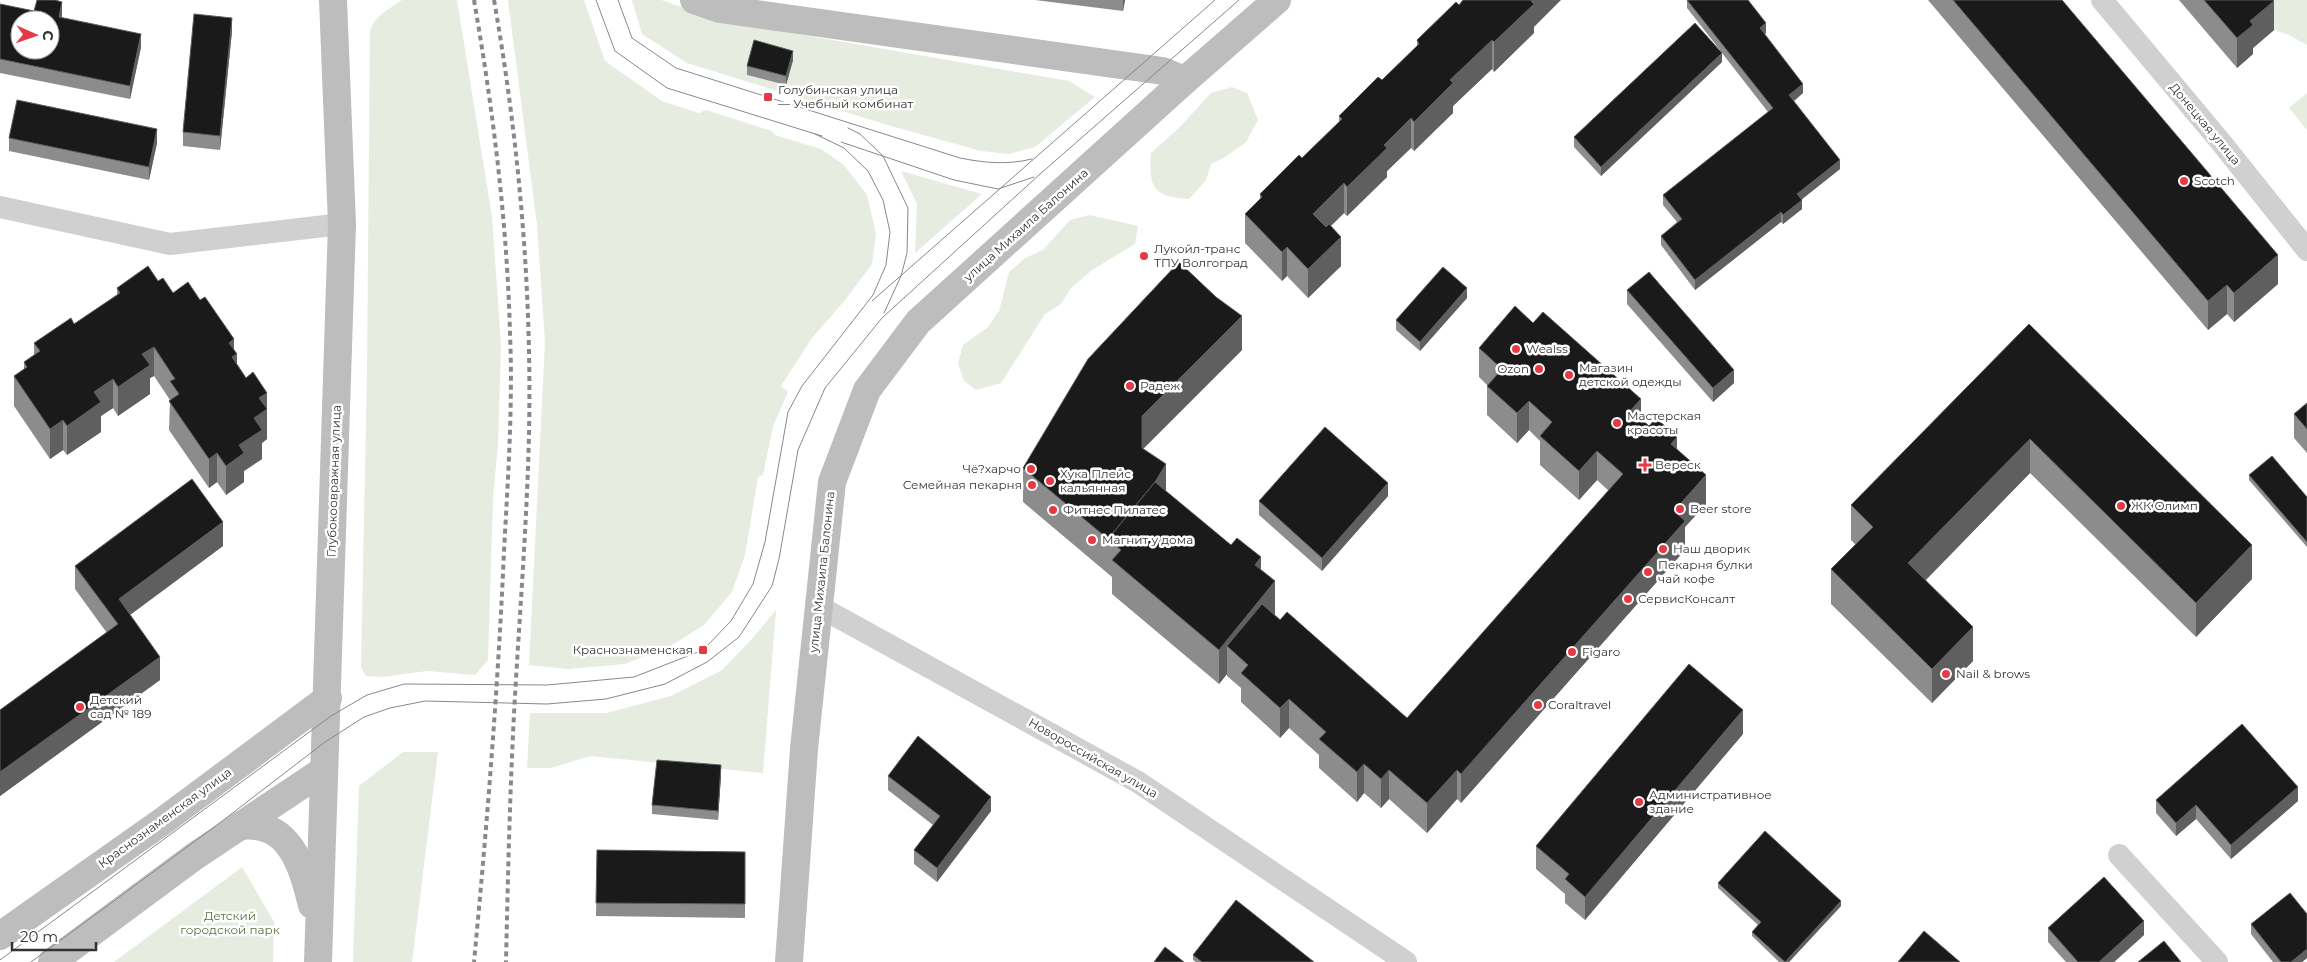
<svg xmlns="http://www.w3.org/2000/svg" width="2307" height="962" font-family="Montserrat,sans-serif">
  <rect width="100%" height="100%" fill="#fff"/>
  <g fill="#e6ecdf">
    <path d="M402,0h55l35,217 9,128 -3,99 -5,54 -5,162 -13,15 -48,-4 -44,6 -17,-1 -5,-9 6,-296 3,-336c1,-18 18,-25 32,-35z"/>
    <polygon points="508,0 584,0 605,61 662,101 699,113 706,110 772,131 775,135 821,149 844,165 867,195 876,234 872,264 846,299 812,338 781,386 788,392 773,426 763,475 758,477 745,555 732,592 704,625 672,645 625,664 568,669 529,665 545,342 537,225"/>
    <polygon points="632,0 661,0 723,21 1069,81 1095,97 1035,147 1009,154 981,151 891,126 687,63 642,34"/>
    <polygon points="2248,0 2307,0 2307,45 2289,35 2274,30"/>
    <path d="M1232,87l15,6 11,27 -12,22 -21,15 -14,7 -5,16 -17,19c-35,-2 -41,-11 -38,-46l29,-26 31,-34z"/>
    <polygon points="2307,93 2307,130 2289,108"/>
    <polygon points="901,171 982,194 915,253 917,204"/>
    <polygon points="1089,215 1138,226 1135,244 1092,270 1071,288 1061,304 1045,314 1001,383 976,390 964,381 958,363 963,345 988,327 999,311 1009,272 1025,258 1043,250 1070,220"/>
    <polygon points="776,610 763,773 590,756 551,768 527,768 530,713 607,713 671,696 722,670 751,640"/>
    <polygon points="403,752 438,752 412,962 353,962 359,786"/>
    <polygon points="242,867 274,922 273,962 114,962"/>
  </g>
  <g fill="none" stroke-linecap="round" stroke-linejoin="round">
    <g stroke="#d0d0d0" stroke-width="22">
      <polyline points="2102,0 2220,141 2307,250"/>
      <polyline points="0,207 170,244 342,224"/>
      <polyline points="818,606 1138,782 1406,962"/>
      <polyline points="2119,855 2217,962"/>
    </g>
    <g stroke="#bdbdbd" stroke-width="28">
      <polyline points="694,0 720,9 1163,71 1177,77 1183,82"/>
      <path d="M239,826c51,-6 63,39 73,79"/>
      <polyline points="0,936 163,821 328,698"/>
      <polyline points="52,962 195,856 324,770"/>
      <polyline points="318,962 342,224 333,0"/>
      <polyline points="789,962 804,749 832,482 867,390 918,322 1183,82 1277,0"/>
    </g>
    <g stroke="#888" stroke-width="1">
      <polyline points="596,0 615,51 667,88 822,136"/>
      <path d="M618,0l14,38 44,30 284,90c25,5 47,7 72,1"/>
      <polyline points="848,128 860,134 883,156 908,208 907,253 901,276 884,313"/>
      <polyline points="841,142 954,180 998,189 1034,177"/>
      <polyline points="872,301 1215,0"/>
      <polyline points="0,960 331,716 367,695 404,684 547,685 634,677 703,650 731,621 753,584 765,542 788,412 802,386 873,295 886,265 890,232 883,200 868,171 844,148 815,134"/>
      <polyline points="31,962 217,825 325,742 364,717 390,708 425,701 547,704 606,699 665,684 707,662 739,637 772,586 779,559 798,450 825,388 882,318 1039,175 1239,0"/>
    </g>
    <g stroke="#888" stroke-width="4" stroke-dasharray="5 4" stroke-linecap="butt">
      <path d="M474,0c19,110 33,221 36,333 3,72 -2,145 -6,218 -6,137 -17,274 -30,411"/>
      <path d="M494,0c25,143 38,289 35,434 -2,87 -9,175 -14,262 -5,88 -7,177 -9,266"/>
    </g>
  </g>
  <g fill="#8c8c8c">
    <polygon points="1035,0 1125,0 1123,11"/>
    <polygon points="1687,0 1748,0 1766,33 1764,34 1803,93 1794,101 1840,169 1801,200 1802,209 1783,224 1781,222 1695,290 1661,245 1661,236 1677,222 1663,205 1663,195 1768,112 1722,53 1722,62 1601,176 1574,147 1574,137 1720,50 1687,8"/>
    <polygon points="1928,0 2062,0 2278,284 2234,322 2227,314 2208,330"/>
    <polygon points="2179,0 2273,0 2274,30 2253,48 2253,54 2237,68"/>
    <polygon points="0,4 34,11 62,15 62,18 141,47 130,99 0,73"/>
    <polygon points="1459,5 1534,27 1534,33 1494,72 1492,69 1453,106 1453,113 1414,151 1411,148 1387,171 1387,177 1347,216 1344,213 1331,226 1341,266 1308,298 1287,276 1282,281 1245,243 1245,214 1260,200 1260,194 1302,158 1339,122 1339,116 1382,80 1417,46 1417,40"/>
    <polygon points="232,31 220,150 183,146 183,132"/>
    <polygon points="793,60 786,85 747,75 747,66"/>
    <polygon points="9,138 157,143 149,180 9,151"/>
    <polygon points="158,281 173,293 234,350 237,364 246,378 267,393 267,439 262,443 262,459 244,471 244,482 226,495 217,482 209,488 169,430 170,400 154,376 150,378 150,394 118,416 113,408 101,416 101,432 67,455 63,450 50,459 14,406 14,376 24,370 24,362 34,355 34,343 74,324 117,295 117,288"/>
    <polygon points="1627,290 1734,383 1713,402 1627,304"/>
    <polygon points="1467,298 1420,351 1396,330 1396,320"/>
    <polygon points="2029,324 2252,579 2196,637 2030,473 1926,580 1973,661 1932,703 1831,604 1831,569 1856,545 1851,540 1851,505"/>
    <polygon points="1479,348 1641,419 1677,449 1706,504 1685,527 1685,550 1461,803 1457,799 1427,833 1389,799 1381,808 1364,793 1357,802 1319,768 1319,755 1289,728 1280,738 1241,702 1241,688 1227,676 1227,674 1219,684 1112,594 1112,577 1023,502 1023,468 1242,350 1143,449 1166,491 1261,570 1275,615 1407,718 1609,491 1597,480 1579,500 1540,465 1540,441 1529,430 1517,443 1487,415 1487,385 1479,377"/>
    <polygon points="2307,403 2307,453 2294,438 2294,414"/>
    <polygon points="2249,475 2307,497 2307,547 2249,480"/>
    <polygon points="1388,496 1322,571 1259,515 1259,501"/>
    <polygon points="223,546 130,615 160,680 0,796 0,710 107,633 75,589 75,566"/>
    <polygon points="1743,734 1585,920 1565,903 1565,894 1536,869 1536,846"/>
    <polygon points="721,775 718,820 652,814 652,805"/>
    <polygon points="888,776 991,811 937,882 914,864 914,850 933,825 888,790"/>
    <polygon points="2156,800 2298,801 2231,859 2196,819 2176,836 2156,813"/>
    <polygon points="597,850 745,852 745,918 596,916"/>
    <polygon points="1718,883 1841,906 1789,962 1779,962 1752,936 1752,932 1758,925 1718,888"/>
    <polygon points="2307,914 2307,958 2302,962 2273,962 2251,934 2251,924"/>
    <polygon points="2048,928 2144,935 2114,962 2066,962 2048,942"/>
    <polygon points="1193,955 1314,962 1196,962 1193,960"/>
  </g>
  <g fill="#5f5f5f">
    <polygon points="1123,0 1125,0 1123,11"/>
    <polygon points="1532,0 1561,0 1534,27 1534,33 1494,72 1494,42"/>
    <polygon points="2274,1 2274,30 2253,48 2253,54 2237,68 2237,38 2250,21"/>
    <polygon points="62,2 62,15 59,31 59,17"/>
    <polygon points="232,18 232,31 220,150 220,136"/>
    <polygon points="1766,23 1766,33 1760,38 1760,28"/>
    <polygon points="141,34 141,47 130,99 130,86"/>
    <polygon points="1492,40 1492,69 1453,106 1453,113 1414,151 1414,122 1450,80"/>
    <polygon points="793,51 793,60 786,85 786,76"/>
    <polygon points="1722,53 1722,62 1601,176 1601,167"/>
    <polygon points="1803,84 1803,93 1789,105 1789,95"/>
    <polygon points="1411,118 1411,148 1387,171 1387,177 1347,216 1347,187 1384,145"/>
    <polygon points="157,129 157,143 149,180 149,167"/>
    <polygon points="1840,160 1840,169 1797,203 1797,194"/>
    <polygon points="1344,183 1344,213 1313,243 1313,214"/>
    <polygon points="1802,200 1802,209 1783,224 1783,215"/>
    <polygon points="1781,212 1781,222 1695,290 1695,280"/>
    <polygon points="1341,237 1341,266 1308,298 1308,269"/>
    <polygon points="1287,247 1287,276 1282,281 1282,252"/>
    <polygon points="2278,255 2278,284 2234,322 2234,293"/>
    <polygon points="2227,285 2227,314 2208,330 2208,301"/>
    <polygon points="1467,288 1467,298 1420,351 1420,342"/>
    <polygon points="1242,316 1242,350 1142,450 1142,416"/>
    <polygon points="234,339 234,356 237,354 237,383 229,343"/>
    <polygon points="154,347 154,376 150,378 150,394 118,416 118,387 142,354"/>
    <polygon points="1734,370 1734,383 1713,402 1713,388"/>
    <polygon points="113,379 113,408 101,416 101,432 67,455 67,426 94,392"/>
    <polygon points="267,393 267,439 262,443 262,459 244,471 244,482 226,495 226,466 239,445 254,418 259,398"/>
    <polygon points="1641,399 1641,428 1631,410"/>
    <polygon points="1529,401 1529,430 1517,443 1517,413"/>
    <polygon points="63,420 63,450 50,459 50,429"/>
    <polygon points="1677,437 1677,466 1671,444"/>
    <polygon points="2030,439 2030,473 1908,598 1908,563"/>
    <polygon points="1597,451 1597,480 1579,500 1579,471"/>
    <polygon points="217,453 217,482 209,488 209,459"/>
    <polygon points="1166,464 1166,499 1121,550 1108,539"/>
    <polygon points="1706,475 1706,504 1685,527 1685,550 1461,803 1461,774 1674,511"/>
    <polygon points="1388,483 1388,496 1322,571 1322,558"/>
    <polygon points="223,522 223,546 119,623 119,599"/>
    <polygon points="2252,545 2252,579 2196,637 2196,603"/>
    <polygon points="1261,557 1261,592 1255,565"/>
    <polygon points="1275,581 1275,616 1227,646 1227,674 1219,684 1219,650"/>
    <polygon points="1973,627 1973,661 1932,703 1932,669"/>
    <polygon points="160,657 160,680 0,796 0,772"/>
    <polygon points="1289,699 1289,728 1280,738 1280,708"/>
    <polygon points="1743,710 1743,734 1585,920 1585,897"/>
    <polygon points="1364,764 1364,793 1357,802 1357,772"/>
    <polygon points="721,765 721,775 718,820 718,811"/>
    <polygon points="1389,770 1389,799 1381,808 1381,779"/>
    <polygon points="1457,770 1457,799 1427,833 1427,803"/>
    <polygon points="2298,787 2298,801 2231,859 2231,845"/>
    <polygon points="991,797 991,811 937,882 937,868"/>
    <polygon points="2196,805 2196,819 2176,836 2176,823"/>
    <polygon points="1841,901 1841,906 1789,962 1785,962"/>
    <polygon points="2144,921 2144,935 2114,962 2099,962"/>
    <polygon points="2307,949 2307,958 2302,962 2291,962"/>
  </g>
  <g fill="#1a1a1a" stroke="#5f5f5f" fill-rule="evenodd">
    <path d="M37,0h18l7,2 -3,15 82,17 -11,52 -130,-27v-55l34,7zM20,20h30v30h-30z"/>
    <polygon points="1463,0 1532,0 1531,1 1534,4 1494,42 1492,40 1450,80 1453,83 1414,122 1411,118 1384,145 1387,148 1347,187 1344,183 1313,214 1326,227 1329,224 1341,237 1308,269 1287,247 1282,252 1245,214 1262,197 1260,194 1299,155 1302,158 1342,119 1339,116 1378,77 1382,80 1419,44 1417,40 1456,2 1459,5"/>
    <polygon points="1687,0 1748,0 1766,23 1760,28 1803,84 1789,95 1840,160 1797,194 1802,200 1783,215 1781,212 1695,280 1661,236 1682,219 1663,195 1773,108"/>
    <polygon points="1953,0 2062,0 2278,255 2234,293 2227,285 2208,301"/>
    <polygon points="2204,0 2273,0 2274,1 2250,21 2253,25 2237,38"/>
    <polygon points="194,14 232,18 220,136 183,132"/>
    <polygon points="1695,23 1722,53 1601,167 1574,137"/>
    <polygon points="754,40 793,51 786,76 747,66"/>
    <polygon points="17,100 157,129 149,167 9,138"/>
    <polygon points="1179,262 1216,297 1242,316 1142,416 1142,448 1166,464 1155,482 1108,539 1023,468 1088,359"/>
    <polygon points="148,266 158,281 163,278 173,293 188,282 200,300 205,297 234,339 229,343 237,354 232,357 246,378 253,372 267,393 259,398 267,409 254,418 262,430 239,445 244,453 226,466 217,453 209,459 169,401 179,394 170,381 175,379 154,347 142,354 150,365 118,387 113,379 94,392 101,402 67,426 63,420 50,429 14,376 27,367 24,362 40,351 34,343 71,318 74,324 120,293 117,288"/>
    <polygon points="1443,267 1467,288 1420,342 1396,320"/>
    <polygon points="1649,272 1734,370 1713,388 1627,290"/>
    <polygon points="1515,306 1533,323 1543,312 1641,399 1631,410 1649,426 1656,418 1677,437 1671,444 1706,475 1674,511 1685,521 1461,774 1457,770 1427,803 1389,770 1381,779 1364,764 1357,772 1319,739 1326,732 1289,699 1280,708 1241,673 1248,665 1227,646 1262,604 1280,620 1287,612 1407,718 1623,474 1597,451 1579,471 1540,436 1552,422 1529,401 1517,413 1487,386 1502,369 1479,348"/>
    <polygon points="2029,324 2252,545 2196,603 2030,439 1908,563 1973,627 1932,669 1831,569 1873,527 1851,505"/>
    <polygon points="2307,403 2307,429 2294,414"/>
    <polygon points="1325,427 1388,483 1322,558 1259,501"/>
    <polygon points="2272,456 2307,497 2307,542 2249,475"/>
    <polygon points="192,479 223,522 119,599 160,657 0,772 0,710 118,624 75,566"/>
    <polygon points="1155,482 1231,545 1237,538 1261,557 1255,565 1275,581 1219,650 1112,560 1121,550 1108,539"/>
    <polygon points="1689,664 1743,710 1585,897 1565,879 1569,874 1536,846"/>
    <polygon points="2242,724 2298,787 2231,845 2196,805 2176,823 2156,800"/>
    <polygon points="918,736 991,797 937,868 914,850 940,816 888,776"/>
    <polygon points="657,760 721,765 718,811 652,805"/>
    <polygon points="1765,831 1841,901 1785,962 1752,932 1761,922 1718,883"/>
    <polygon points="597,850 745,852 745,904 596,903"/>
    <polygon points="2104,877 2144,921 2099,962 2078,962 2048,928"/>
    <polygon points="2290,893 2307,914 2307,949 2291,962 2281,962 2251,924"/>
    <polygon points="1236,900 1314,962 1202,962 1193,955"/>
    <polygon points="1924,931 1960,962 1898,962"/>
    <polygon points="2164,941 2181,962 2138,962"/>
    <polygon points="1165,947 1184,962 1154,962"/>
  </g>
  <g fill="#e63946" stroke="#fff" stroke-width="2">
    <rect x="763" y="92" width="10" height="10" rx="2.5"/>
    <circle cx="2184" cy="181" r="5"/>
    <circle cx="1144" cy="256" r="5"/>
    <circle cx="1516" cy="349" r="5"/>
    <circle cx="1539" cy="369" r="5"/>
    <circle cx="1569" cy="375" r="5"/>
    <circle cx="1130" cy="386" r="5"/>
    <circle cx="1617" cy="423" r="5"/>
    <path d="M1642.5 457.5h5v5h5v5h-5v5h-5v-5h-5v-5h5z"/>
    <circle cx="1031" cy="469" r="5"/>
    <circle cx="1050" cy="481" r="5"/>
    <circle cx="1032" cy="485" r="5"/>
    <circle cx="2121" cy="506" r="5"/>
    <circle cx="1680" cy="509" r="5"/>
    <circle cx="1053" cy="510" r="5"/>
    <circle cx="1092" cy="540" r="5"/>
    <circle cx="1663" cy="549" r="5"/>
    <circle cx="1648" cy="572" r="5"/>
    <circle cx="1628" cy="599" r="5"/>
    <rect x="698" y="645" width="10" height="10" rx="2.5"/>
    <circle cx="1572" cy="652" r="5"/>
    <circle cx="1946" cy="674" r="5"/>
    <circle cx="1538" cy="705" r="5"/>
    <circle cx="80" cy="707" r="5"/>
    <circle cx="1639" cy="802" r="5"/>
  </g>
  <g text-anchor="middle" stroke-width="5" stroke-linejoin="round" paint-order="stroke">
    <g font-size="12" fill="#333" stroke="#fff" text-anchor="start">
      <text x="778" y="94">Голубинская улица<tspan x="778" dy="14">— Учебный комбинат</tspan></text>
      <text x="2194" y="185">Scotch</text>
      <text x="1154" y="253">Лукойл-транс<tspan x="1154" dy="14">ТПУ Волгоград</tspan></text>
      <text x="1526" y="353">Wealss</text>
      <text x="1579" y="372">Магазин<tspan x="1579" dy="14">детской одежды</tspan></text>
      <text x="1529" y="373" text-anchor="end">Ozon</text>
      <text x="1140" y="390">Радеж</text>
      <text x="1627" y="420">Мастерская<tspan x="1627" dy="14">красоты</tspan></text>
      <text x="1655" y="469">Вереск</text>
      <text x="1021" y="473" text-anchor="end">Чё?харчо</text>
      <text x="1060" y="478">Хука Плейс<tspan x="1060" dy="14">кальянная</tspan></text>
      <text x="1022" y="489" text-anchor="end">Семейная пекарня</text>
      <text x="2131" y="510">ЖК Олимп</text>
      <text x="1690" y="513">Beer store</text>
      <text x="1063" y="514">Фитнес Пилатес</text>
      <text x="1102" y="544">Магнит у дома</text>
      <text x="1673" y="553">Наш дворик</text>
      <text x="1658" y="569">Пекарня булки<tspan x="1658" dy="14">чай кофе</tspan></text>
      <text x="1638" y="603">СервисКонсалт</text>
      <text x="693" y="654" text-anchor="end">Краснознаменская</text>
      <text x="1582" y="656">Figaro</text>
      <text x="1956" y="678">Nail &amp; brows</text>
      <text x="90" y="704">Детский<tspan x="90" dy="14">сад № 189</tspan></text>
      <text x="1548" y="709">Coraltravel</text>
      <text x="1649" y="799">Административное<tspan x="1649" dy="14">здание</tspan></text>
    </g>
    <g font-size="12" fill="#333" stroke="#fff">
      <text transform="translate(2205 124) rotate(50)" y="4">Донецкая улица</text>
      <text transform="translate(1026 225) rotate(-42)" y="4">улица Михаила Балонина</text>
      <text transform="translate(334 481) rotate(-88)" y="4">Глубокоовражная улица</text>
      <text transform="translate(822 572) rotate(-84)" y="4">улица Михаила Балонина</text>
      <text transform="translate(1093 758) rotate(30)" y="4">Новороссийская улица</text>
      <text transform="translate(165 818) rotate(-36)" y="4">Краснознаменская улица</text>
    </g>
    <g font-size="12" fill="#56703f" stroke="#fff">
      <text x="230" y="920">Детский<tspan x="230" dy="14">городской парк</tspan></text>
    </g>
  </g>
  <g transform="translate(35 35) rotate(92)"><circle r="24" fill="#ffffff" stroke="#adadad"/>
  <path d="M0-4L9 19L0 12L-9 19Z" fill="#e63946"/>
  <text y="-8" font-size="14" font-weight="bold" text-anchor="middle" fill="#333333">С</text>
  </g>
  <path d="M12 942v8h84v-8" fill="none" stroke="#333333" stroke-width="2.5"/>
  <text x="20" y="942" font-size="15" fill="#333333" stroke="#ffffff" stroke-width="4" paint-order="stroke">20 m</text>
</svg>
